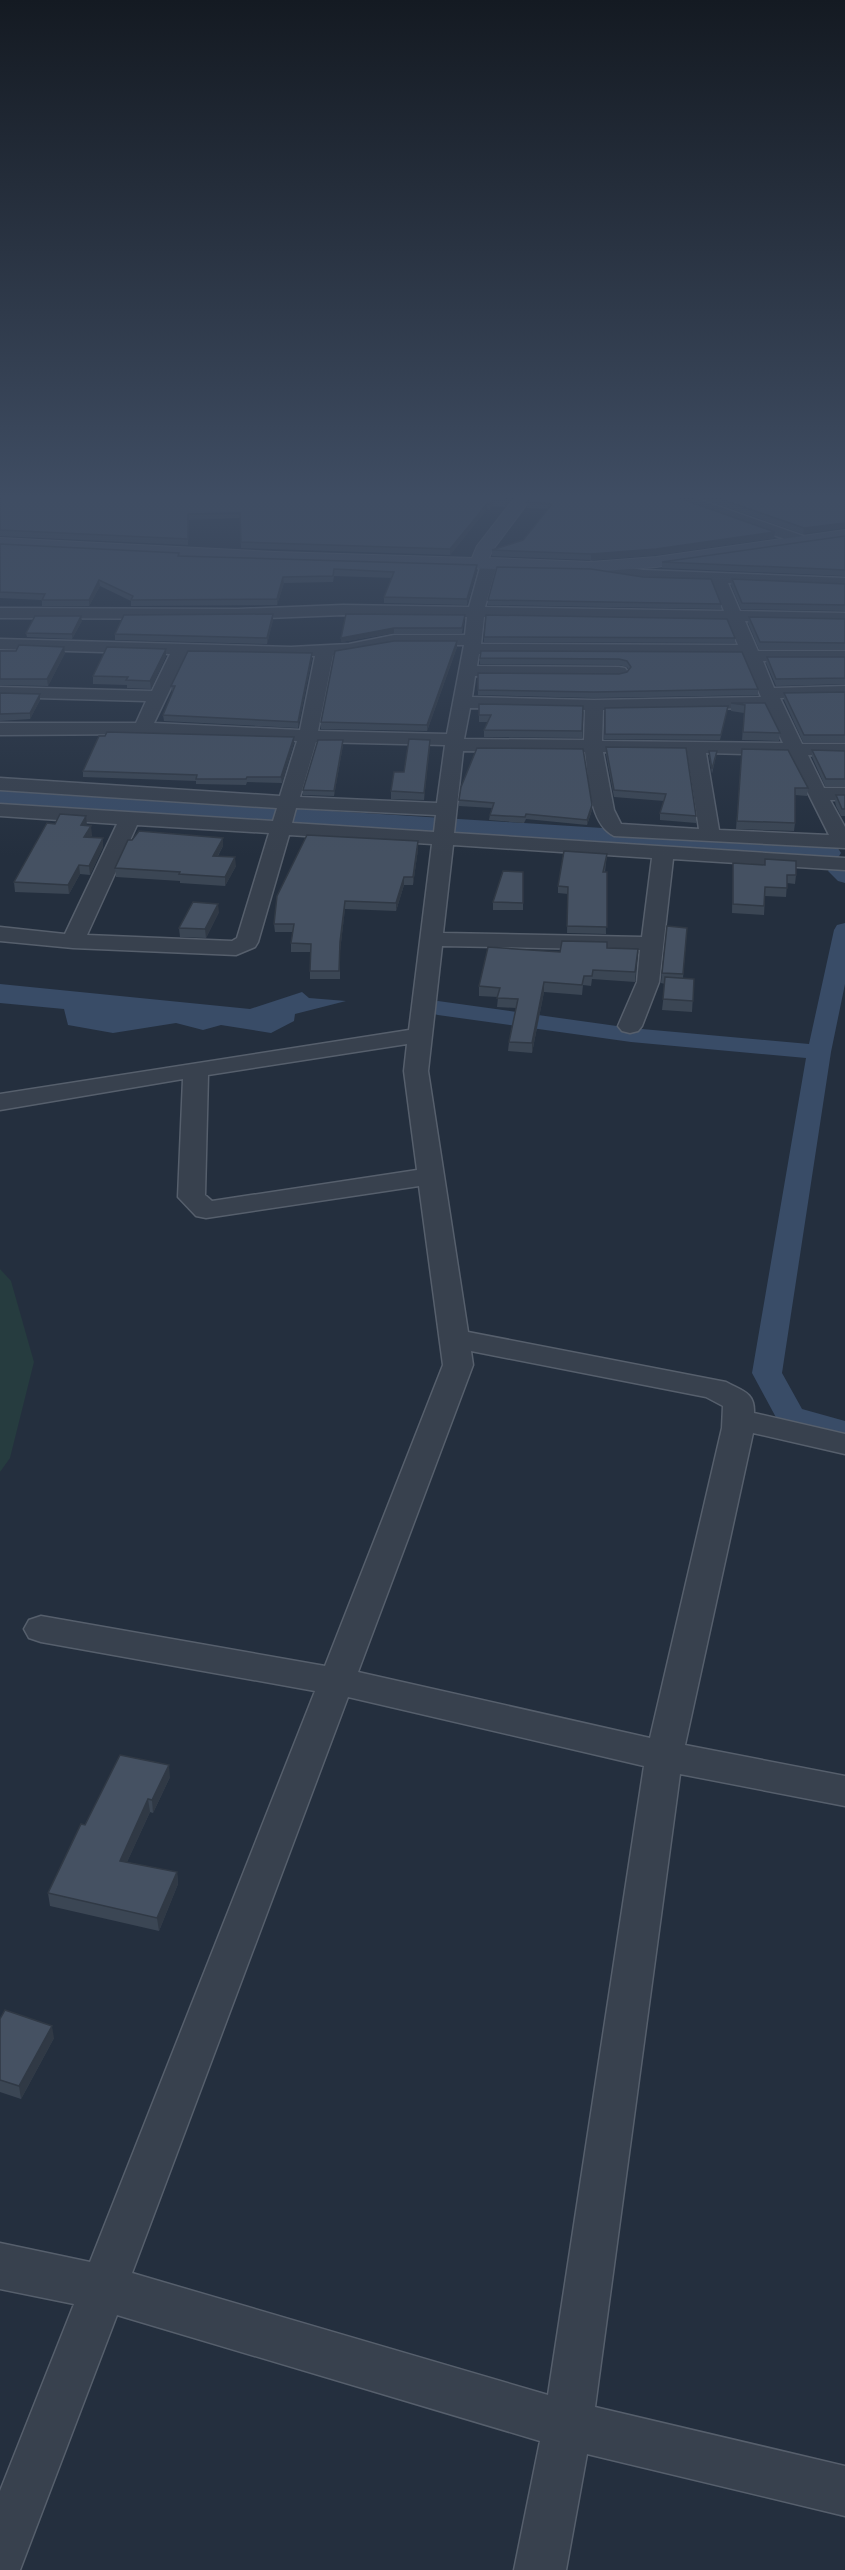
<svg xmlns="http://www.w3.org/2000/svg" width="845" height="2570" font-family="'DejaVu Sans',sans-serif">
  <rect width="100%" height="100%" fill="#242f3e"/>
  <polygon fill="#263c3f" points="0,1269 11,1281 34,1362 10,1458 0,1472"/>
  <polygon fill="#394c67" points="0,984 250,1009 302,992 309,998 346,1001 295,1014 294,1021 271,1033 221,1025 203,1030 176,1023 113,1033 68,1025 64,1009 0,1003"/>
  <g fill="none" stroke-linecap="round" stroke-linejoin="round">
    <g fill="#394c67" fill-rule="evenodd">
      <polygon points="845,865 845,883 838,881 828,871 831,867"/>
      <polygon points="845,923 845,984 831,1052 782,1373 802,1409 845,1421 845,1441 779,1423 752,1373 806,1058 631,1042 438,1015 430,1013 426,1008 430,1003 438,1001 631,1028 809,1044 834,930 837,925"/>
    </g>
    <polygon fill="#394c67" fill-rule="evenodd" points="0,790 823,842 836,845 841,853 836,861 823,864 0,810"/>
    <g stroke="#565f6c" stroke-width="3">
      <g id="street">
        <polygon points="679,496 689,496 809,538 811,541 804,545 799,544 679,502 677,499"/>
        <path d="M489,559l8,5 -12,43 239,4 -12,-29 -69,-2 -57,-10 -3,-3 3,-3 5,-2 52,8 202,8v10l-117,-5 12,28 105,2v10l-100,-2 13,30h87v10h-82l11,27 71,-2v10l-65,2 22,46h43v12l-37,-1 16,33h21v12h-15l15,27v21l-231,-12c-26,-13 -25,-59 -29,-84l-122,-1 -9,82 391,25v12l-172,-11 -14,123 -17,44 -4,5 -8,2 -8,-2 -4,-5 19,-44 3,-32 -198,-4 -14,125 40,261 258,50c16,9 29,10 28,31l91,21v20l-92,-21 -68,312 160,31v30l-165,-32 -85,633 250,59v50l-258,-62 -21,116h-52l26,-129 -423,-126 -97,255h-20v-79l74,-187 -74,-15v-46l90,19 225,-571 -274,-49 -12,-4 -5,-9 5,-9 12,-4 284,50 118,-301 -24,-179 -213,32 -10,-2 -18,-19 5,-118 -183,31v-16l409,-64 23,-186 -143,-9 -31,107 -3,5 -19,8 -163,-7 -73,-7v-14l65,7 52,-110 -117,-8v-12l273,17 4,-13 -277,-18v-12l280,18 17,-55 -155,-7 -142,1v-12h136l10,-22 -146,-4v-10l152,4 18,-37 -170,-5v-10l291,8 58,-3 45,-9h71l2,-18 -124,-2 -105,4 -238,-1v-10l238,1 105,-4 126,2 12,-43zM484,617l244,4 10,24 -257,-1zM394,645h70l-17,89 -129,-3 15,-76zM187,654l128,2 -15,74 -146,-7zM479,654l264,1 18,42 -167,3 -122,-3 3,-21 144,1 6,-1 3,-4 -3,-4 -6,-1 -142,-1zM470,708l115,2 -1,30 -120,-1zM766,708l17,35 -181,-2 1,-31zM316,742l129,3 -8,58 -137,-6zM603,752l84,1 12,76 -78,-5 -7,-14zM706,753l83,2 40,80 -110,-5zM296,808l140,7 -2,17 -142,-9zM137,825l132,8 -32,105 -5,3 -145,-6zM453,845l199,13 -10,79 -199,-4zM407,1044l-3,27 13,99 -205,31 -7,-6 3,-120zM471,1351l235,46 17,9 -1,22 -72,310 -292,-66 115,-307zM348,1697l296,69 -96,629 -416,-122z"/>
      </g>
    </g>
    <g stroke="#565f6c" stroke-width="2">
      <polygon id="secondary" points="516,496 533,496 492,551 489,558 591,562 656,557 845,530 845,540 656,567 591,572 275,562 0,548 0,538 275,552 472,558 477,546"/>
    </g>
    <use href="#street" fill="#38414e" fill-rule="evenodd"/>
    <use href="#secondary" fill="#465061" fill-rule="evenodd"/>
  </g>
  <g fill="#3b4654">
    <polygon points="0,496 514,496 505,507 493,506 490,510 487,509 450,555 241,548 240,518 189,520 188,545 0,536"/>
    <polygon points="532,496 678,496 679,498 775,532 774,538 656,555 591,560 492,556 492,550 523,540 548,509 527,508 527,502"/>
    <polygon points="695,496 845,496 803,534"/>
    <polygon points="845,536 845,576 662,568 662,562"/>
    <polygon points="0,544 179,553 180,556 477,571 467,605 384,603 384,597 392,578 334,576 333,582 284,583 277,605 131,606 131,601 100,586 89,606 42,606 42,600 0,598"/>
    <polygon points="732,579 845,584 845,611 741,609 731,585"/>
    <polygon points="488,600 721,604 721,609 488,605"/>
    <polygon points="273,614 273,620 267,644 115,640 115,634"/>
    <polygon points="465,615 462,633 394,633 341,642 341,638"/>
    <polygon points="749,617 845,619 845,649 759,649 748,623"/>
    <polygon points="82,621 72,639 27,637 26,633"/>
    <polygon points="484,637 735,638 735,643 484,642"/>
    <polygon points="457,641 457,647 427,731 321,729 321,722"/>
    <polygon points="0,651 65,653 48,686 0,685"/>
    <polygon points="742,652 758,689 758,695 594,698 478,695 478,673 619,674 627,672 629,670 627,667 619,665 480,664 480,658"/>
    <polygon points="312,653 312,658 298,728 164,721 163,715 173,692 172,692 171,686"/>
    <polygon points="166,656 151,689 127,688 127,685 93,684 93,676"/>
    <polygon points="767,657 845,657 845,684 776,686 766,663"/>
    <polygon points="845,692 845,742 803,742 784,700 784,693"/>
    <polygon points="0,693 40,700 30,719 0,721"/>
    <polygon points="731,703 765,703 780,733 779,741 742,740 744,713 731,711"/>
    <polygon points="479,704 583,706 582,738 484,737 484,730 488,722 479,722"/>
    <polygon points="605,708 727,711 720,740 604,739"/>
    <polygon points="430,740 424,800 391,799 391,791 404,772"/>
    <polygon points="294,743 282,783 247,782 246,785 196,784 196,781 83,777 83,771"/>
    <polygon points="343,745 334,796 303,795 303,790"/>
    <polygon points="606,747 696,816 696,823 660,820 660,813 664,801 614,797 606,754"/>
    <polygon points="742,749 808,788 807,796 795,795 795,823 794,831 736,829"/>
    <polygon points="812,750 845,751 845,786 825,786 812,757"/>
    <polygon points="709,751 716,756 712,774 709,755"/>
    <polygon points="836,795 845,795 845,816 841,816 836,806 835,802"/>
    <polygon points="459,800 592,805 592,810 587,825 526,819 524,823 489,820 490,815 492,808 459,806"/>
    <polygon points="87,825 92,835 91,837 103,847 90,875 80,874 69,894 15,892 14,882"/>
    <polygon points="223,838 223,846 218,856 236,866 225,886 180,883 180,881 116,877 115,868"/>
    <polygon points="418,849 413,885 404,885 396,911 345,909 340,951 340,979 310,979 310,952 291,952 291,943 293,932 275,932 274,924"/>
    <polygon points="607,854 605,872 606,934 567,933 568,894 558,893 558,886"/>
    <polygon points="765,859 796,875 795,884 787,883 786,897 765,896 764,915 732,913 733,863 765,865"/>
    <polygon points="523,872 523,910 493,910 493,902"/>
    <polygon points="219,912 206,938 180,937 179,928"/>
    <polygon points="687,928 683,978 694,979 692,1012 662,1010 665,984 661,983 662,973"/>
    <polygon points="607,948 638,949 635,982 592,979 591,986 583,985 582,995 544,992 532,1053 508,1051 509,1042 516,1008 497,1007 498,997 479,996 479,986 560,952"/>
    <polygon points="170,1777 153,1813 150,1812 127,1862 177,1872 178,1884 159,1931 50,1906 48,1893 85,1825"/>
    <polygon points="0,2019 54,2038 21,2099 0,2092"/>
  </g>
  <g fill="#303945">
    <polygon points="509,496 514,496 505,507 505,501"/>
    <polygon points="493,500 493,506 490,510 490,504"/>
    <polygon points="487,504 487,509 450,555 450,549"/>
    <polygon points="845,523 845,528 803,534 804,528"/>
    <polygon points="775,532 774,538 656,555 591,560 591,554"/>
    <polygon points="477,565 477,571 467,605 467,599"/>
    <polygon points="283,577 284,583 277,605 277,599"/>
    <polygon points="99,580 100,586 89,606 89,600"/>
    <polygon points="273,614 273,620 267,644 267,638"/>
    <polygon points="81,616 82,621 72,639 72,634"/>
    <polygon points="394,628 394,633 341,642 341,638"/>
    <polygon points="457,641 457,647 427,731 427,725"/>
    <polygon points="64,647 65,653 48,686 47,679"/>
    <polygon points="166,649 166,656 151,689 150,681"/>
    <polygon points="312,653 312,658 298,728 298,722"/>
    <polygon points="40,694 40,700 30,719 30,713"/>
    <polygon points="294,737 294,743 282,783 281,777"/>
    <polygon points="343,740 343,745 334,796 334,791"/>
    <polygon points="430,740 430,747 424,800 424,793"/>
    <polygon points="592,805 592,810 587,825 587,820"/>
    <polygon points="86,816 87,825 82,834 81,825"/>
    <polygon points="91,826 92,835 85,846 84,837"/>
    <polygon points="103,838 103,847 90,875 89,866"/>
    <polygon points="223,838 223,846 213,864 213,856"/>
    <polygon points="418,841 418,849 413,885 413,877"/>
    <polygon points="235,857 236,866 225,886 225,877"/>
    <polygon points="79,865 80,874 69,894 68,885"/>
    <polygon points="404,877 404,885 396,911 396,903"/>
    <polygon points="345,901 345,909 340,951 340,979 340,942"/>
    <polygon points="218,904 219,912 206,938 205,929"/>
    <polygon points="544,982 544,992 532,1053 532,1043"/>
    <polygon points="169,1765 170,1777 153,1813 152,1800"/>
    <polygon points="148,1799 150,1812 122,1873 120,1861"/>
    <polygon points="177,1872 178,1884 159,1931 157,1918"/>
    <polygon points="52,2026 54,2038 21,2099 19,2086"/>
  </g>
  <g fill="#455162" stroke="#303945" stroke-width="1.5">
    <polygon points="0,496 509,496 505,501 493,500 490,504 487,504 450,549 241,542 240,513 188,514 188,539 0,530"/>
    <polygon points="532,496 677,496 679,498 775,532 656,549 591,554 492,550 523,540 552,504 527,502"/>
    <polygon points="712,496 845,496 845,523 804,528"/>
    <polygon points="845,536 845,570 662,562"/>
    <polygon points="0,544 179,553 178,556 477,565 467,599 384,597 394,572 334,569 333,576 283,577 277,599 131,600 133,596 99,580 89,600 42,600 45,594 0,592"/>
    <polygon points="497,567 591,569 643,577 711,579 721,604 488,600"/>
    <polygon points="732,579 845,584 845,605 742,603"/>
    <polygon points="273,614 267,638 115,634 124,615"/>
    <polygon points="346,614 465,615 462,628 394,628 341,638"/>
    <polygon points="486,615 727,619 735,638 484,637"/>
    <polygon points="35,616 81,616 72,634 26,633"/>
    <polygon points="749,617 845,619 845,643 760,642"/>
    <polygon points="394,641 457,641 427,725 321,722 335,651"/>
    <polygon points="19,645 64,647 47,679 0,679 0,651 16,651"/>
    <polygon points="107,647 166,649 150,681 126,680 128,677 93,676"/>
    <polygon points="188,651 312,653 298,722 163,715 175,686 171,686"/>
    <polygon points="481,651 742,652 758,689 594,692 478,690 478,673 619,674 627,672 631,667 627,661 619,659 480,658"/>
    <polygon points="767,657 845,657 845,678 776,679"/>
    <polygon points="845,692 845,735 804,735 784,693"/>
    <polygon points="0,693 40,694 30,713 0,714"/>
    <polygon points="731,703 765,703 780,733 743,732 745,705"/>
    <polygon points="479,704 583,706 582,731 484,730 491,715 479,715"/>
    <polygon points="728,706 721,735 605,734 605,708"/>
    <polygon points="107,732 294,737 281,777 247,777 246,779 196,779 197,775 83,771 99,736 105,736"/>
    <polygon points="409,739 430,740 424,793 391,791 394,772 404,772"/>
    <polygon points="318,740 343,740 334,791 303,790"/>
    <polygon points="606,747 686,748 696,816 660,813 666,794 614,790"/>
    <polygon points="477,748 583,749 592,805 587,820 526,814 525,817 490,815 494,803 459,800 461,787"/>
    <polygon points="742,749 788,750 808,788 795,788 795,823 737,821"/>
    <polygon points="812,750 845,751 845,779 826,779"/>
    <polygon points="709,751 717,751 712,769"/>
    <polygon points="836,795 845,795 845,809 842,809"/>
    <polygon points="60,814 86,816 81,825 91,826 84,837 103,838 89,866 79,865 68,885 14,882 47,823 55,824"/>
    <polygon points="139,831 223,838 213,856 235,857 225,877 179,874 180,872 115,868 128,840 132,840"/>
    <polygon points="307,835 418,841 413,877 404,877 396,903 345,901 340,942 339,971 310,971 311,944 291,943 294,924 274,924 277,896"/>
    <polygon points="564,851 607,854 603,872 607,872 607,927 567,926 568,887 558,886"/>
    <polygon points="765,859 796,861 796,875 787,875 787,888 765,887 764,906 733,904 733,863 765,865"/>
    <polygon points="503,871 523,872 523,903 493,902"/>
    <polygon points="193,902 218,904 205,929 179,928"/>
    <polygon points="667,926 687,928 683,974 662,973"/>
    <polygon points="562,941 607,942 607,948 638,949 635,972 593,970 592,976 584,976 582,985 544,982 532,1043 509,1042 518,999 497,998 500,988 479,986 488,947 560,952"/>
    <polygon points="665,977 694,979 693,1001 663,999"/>
    <polygon points="120,1755 169,1765 152,1800 148,1799 120,1861 177,1872 157,1918 48,1893 81,1824 85,1825"/>
    <polygon points="5,2010 52,2026 19,2086 0,2080 0,2019"/>
  </g>
  <linearGradient id="sky" x2="0" y2="1"><stop stop-color="#141a22"/><stop offset="0.58" stop-color="#3f4d63"/><stop offset="1" stop-color="#3f4d63" stop-opacity="0"/></linearGradient>
  <rect width="845" height="856" fill="url(#sky)"/>
</svg>
